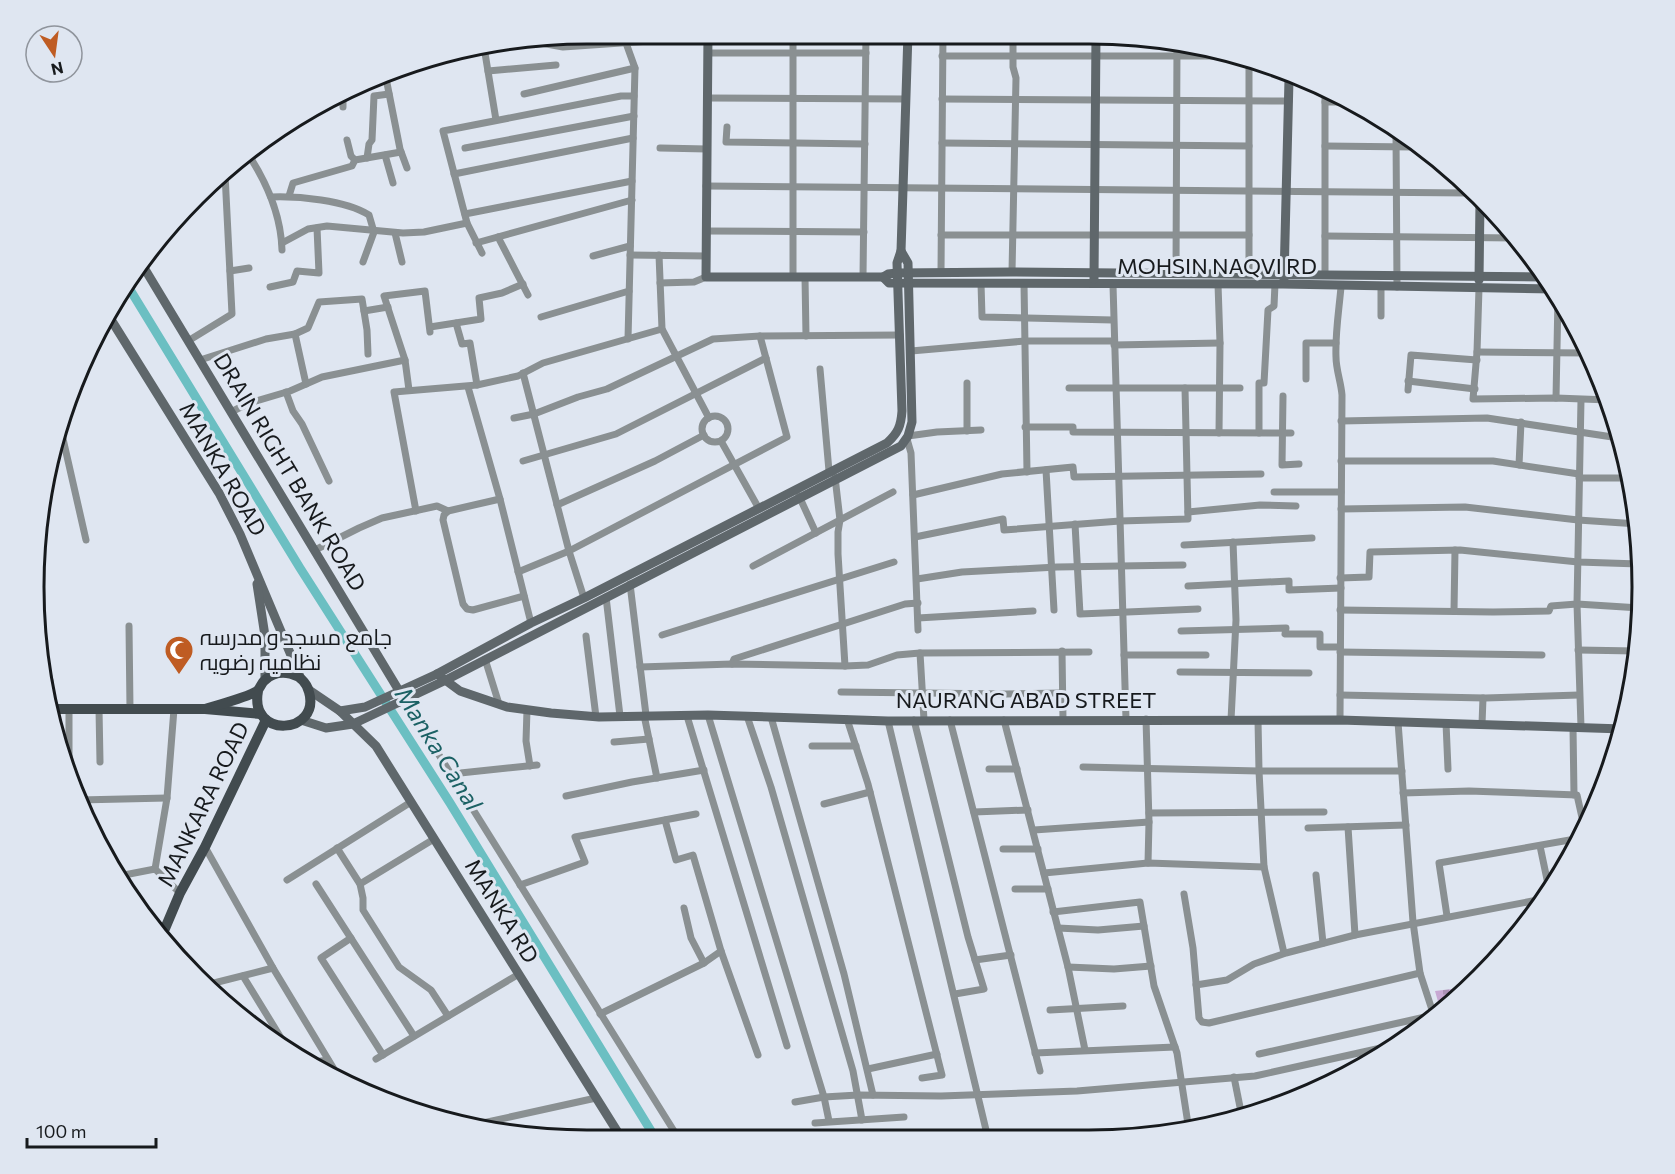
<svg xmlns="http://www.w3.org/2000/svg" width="1675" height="1174" font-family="Commissioner,Cairo,sans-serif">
  <defs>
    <pattern id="cemetery-stones" width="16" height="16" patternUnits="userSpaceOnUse" patternTransform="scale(1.5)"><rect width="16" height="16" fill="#c8a8d3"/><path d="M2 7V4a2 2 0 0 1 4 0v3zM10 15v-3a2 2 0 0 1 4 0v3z" fill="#ab90b5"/></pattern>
  </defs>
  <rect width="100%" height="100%" fill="#dfe6f1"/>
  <g fill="url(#cemetery-stones)">
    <polygon points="587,33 630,33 630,39 563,44 535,40"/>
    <polygon points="1469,987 1454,1003 1441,1012 1435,991"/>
  </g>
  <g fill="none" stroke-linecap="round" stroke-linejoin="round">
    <polyline stroke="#6bbfc2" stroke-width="9" points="129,288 300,568 450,803 656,1139"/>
    <g stroke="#8a9092" stroke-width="7">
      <polyline points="793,33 793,277"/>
      <polyline points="530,41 563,47 708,37"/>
      <polyline points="626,43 635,68 628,339"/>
      <polyline points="484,47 496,120"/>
      <polyline points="708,53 866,53"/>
      <polyline points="942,56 1228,56"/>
      <polyline points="488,71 556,65"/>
      <polyline points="386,78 400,149 407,168"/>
      <polyline points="1325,92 1325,275"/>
      <polyline points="524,94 635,68"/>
      <polyline points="343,98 343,107"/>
      <polyline points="707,98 906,99"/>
      <polyline points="942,99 1289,101"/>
      <polyline points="1325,102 1352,102"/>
      <polyline points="727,127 726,142 865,144"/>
      <polyline points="1396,133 1397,287"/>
      <polyline points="347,140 351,156 355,160"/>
      <polyline points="942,143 1249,146"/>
      <polyline points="1325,146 1413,147"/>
      <polyline points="465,148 634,116"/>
      <polyline points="660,148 707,149"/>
      <path d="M248,154c19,29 33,60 34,96"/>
      <polyline points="385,155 393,183"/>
      <polyline points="367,158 369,144 372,140 374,96 389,94"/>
      <polyline points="454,174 633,138"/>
      <polyline points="706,186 1469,193"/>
      <polyline points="289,196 293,183 352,166 355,160 401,152"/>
      <path d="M271,197c27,-1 74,3 98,18l5,17 -11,30"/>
      <polyline points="465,214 632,181"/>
      <polyline points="706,231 864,232"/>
      <polyline points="395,233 402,262"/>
      <polyline points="941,235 1249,235"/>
      <polyline points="1325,236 1516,238"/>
      <polyline points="498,237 528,295"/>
      <polyline points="282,243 308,229 327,226 403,233 424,232 467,223"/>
      <polyline points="476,243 632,200"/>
      <polyline points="482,253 467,223 443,131 621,96 634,96"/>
      <polyline points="630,255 706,256"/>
      <polyline points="659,255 662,329 709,418"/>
      <polyline points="593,256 630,246"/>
      <polyline points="230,271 249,268"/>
      <polyline points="941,272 943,33"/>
      <polyline points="1012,272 1016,78 1013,67 1013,33"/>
      <polyline points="1176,274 1177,42"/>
      <polyline points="1249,275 1249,64"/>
      <polyline points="805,277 806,336"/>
      <polyline points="863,277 866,33"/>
      <polyline points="660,283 694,282 706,277"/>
      <polyline points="981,283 982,317 1113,320"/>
      <polyline points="1024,283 1027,472"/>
      <polyline points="1218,284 1220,343 1219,433"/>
      <polyline points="1113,285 1126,719"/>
      <polyline points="270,287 293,282 297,271 319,273 317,228"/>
      <polyline points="1479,288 1477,352 1473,399 1556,398 1609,400"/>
      <polyline points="364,311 388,307"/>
      <polyline points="1381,316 1381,286"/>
      <polyline points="541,317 629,291"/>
      <polyline points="456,323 462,344 470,343 477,385"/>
      <polyline points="430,327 481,319 479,298 502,293 523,284"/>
      <polyline points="295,334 306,384"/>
      <polyline points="188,341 232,314 225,174"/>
      <polyline points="1114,345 1220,343"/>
      <polyline points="911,351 1025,341 1114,341"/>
      <polyline points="1477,352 1587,353"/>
      <polyline points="200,360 266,339 295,334 308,328 319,302 362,299 367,330 368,354"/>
      <polyline points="820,369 829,471"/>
      <polyline points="523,373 569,551 584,598"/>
      <polyline points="1306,379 1306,343 1336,343"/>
      <polyline points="1408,381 1475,389"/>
      <polyline points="967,383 967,431"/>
      <polyline points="468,387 500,499 531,623"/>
      <polyline points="1069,388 1240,388"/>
      <polyline points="409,390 405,360 384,296 425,291 430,332"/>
      <polyline points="1408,390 1411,355 1477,360"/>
      <polyline points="286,392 293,411 302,424 329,481"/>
      <polyline points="1283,396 1282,465 1299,464"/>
      <polyline points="1556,398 1558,297"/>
      <polyline points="231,412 249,403 290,391 322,377 405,360"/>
      <circle cx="715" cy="429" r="13"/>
      <polyline points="514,418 534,414 578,397 607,389 713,339 760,336 900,335"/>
      <polyline points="1341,421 1487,418 1619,438"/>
      <polyline points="1025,427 1073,427 1073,432 1291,433"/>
      <polyline points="61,430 86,540"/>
      <polyline points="1259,433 1259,383 1264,383 1268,310 1274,306 1275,284"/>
      <polyline points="908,436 937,432 981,430"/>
      <polyline points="907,439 911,453 918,630"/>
      <polyline points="721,441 758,507"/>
      <polyline points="523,461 616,434 766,358"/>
      <polyline points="1341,461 1493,461 1579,474"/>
      <polyline points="1519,465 1521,422"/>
      <polyline points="1046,470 1054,610"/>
      <polyline points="835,477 840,520 838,532 838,554 845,666"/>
      <polyline points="1579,478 1629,478"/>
      <polyline points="1274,492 1341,492"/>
      <polyline points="913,495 1002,474 1073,467 1074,477 1261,474"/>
      <polyline points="799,496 816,533"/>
      <polyline points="500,499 448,511 444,515 443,520 463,604 467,609 473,610 524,596"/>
      <polyline points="557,505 655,461 704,435"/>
      <polyline points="1341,509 1465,507 1578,520 1638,524"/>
      <polyline points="416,511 394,392 477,385 518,376 543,363 662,329"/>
      <polyline points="1188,512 1260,505 1296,506"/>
      <polyline points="1075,524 1080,614 1198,609"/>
      <polyline points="915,537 1003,519 1004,530 1120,521 1188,519 1185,388"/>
      <polyline points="1184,545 1312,538"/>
      <polyline points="315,550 359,528 382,518 437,506 448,511"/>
      <polyline points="753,566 893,492"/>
      <polyline points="518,572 569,551 787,437 760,336"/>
      <polyline points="1340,578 1369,577 1370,552 1460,550 1578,562 1639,564"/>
      <polyline points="917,579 962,572 1057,567 1183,565"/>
      <polyline points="630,584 646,715"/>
      <polyline points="1188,586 1289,581 1289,590 1341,588"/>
      <polyline points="606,597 620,716"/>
      <polyline points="1340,610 1493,612 1549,611 1551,606 1577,604 1640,608"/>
      <polyline points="1454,611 1455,550"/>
      <polyline points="918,618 1033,611"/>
      <polyline points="129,626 130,709"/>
      <polyline points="1181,631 1286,628 1285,634 1320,634 1320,647 1340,647"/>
      <polyline points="662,635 894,562"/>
      <polyline points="586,636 596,717"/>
      <polyline points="42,646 50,681 50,709"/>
      <polyline points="1578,650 1636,651"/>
      <polyline points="1062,651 1063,720"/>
      <polyline points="1340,652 1542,655"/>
      <polyline points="920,653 924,720"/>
      <polyline points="1124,655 1206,655"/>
      <polyline points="485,659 499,704"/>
      <polyline points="732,664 734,659 905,604 918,603"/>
      <polyline points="640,667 732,664 845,666 868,665 897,655 920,653 1089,652"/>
      <polyline points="1180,672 1309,673"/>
      <polyline points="841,692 1006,694 1063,693"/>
      <polyline points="1340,695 1485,698 1579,695"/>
      <polyline points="404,699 679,1139"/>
      <polyline points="99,709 100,762"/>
      <polyline points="527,710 526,741 530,766"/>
      <polyline points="644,715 657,778"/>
      <polyline points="708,715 824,1097 829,1121"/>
      <polyline points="687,716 787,1046"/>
      <polyline points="747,716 771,787 853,1071 862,1120"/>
      <polyline points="771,717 844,974 873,1095"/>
      <polyline points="847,719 868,784 942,1075 922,1078"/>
      <polyline points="1146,719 1149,822 1148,863"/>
      <polyline points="914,720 968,937 984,989 955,994"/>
      <polyline points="950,720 1040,1071"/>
      <polyline points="1004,720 1068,967 1085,1050"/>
      <polyline points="1231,720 1236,620 1233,542"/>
      <polyline points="1258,720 1259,771 1264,867 1284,953"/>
      <path d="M1340,720l2,-325c-1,-13 -6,-25 -6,-38 -1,-23 3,-47 5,-70"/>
      <polyline points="888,721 987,1134"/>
      <polyline points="1398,722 1413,922 1420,973 1434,1016"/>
      <polyline points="1446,723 1448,769"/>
      <polyline points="1624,723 1624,698 1629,698"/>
      <polyline points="1482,724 1483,698"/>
      <polyline points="1573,727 1574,795"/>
      <polyline points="1581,727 1577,604 1581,400"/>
      <polyline points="614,742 649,739"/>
      <polyline points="812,746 856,746"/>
      <polyline points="69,756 69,709"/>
      <polyline points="1083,767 1259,771 1402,771"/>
      <polyline points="989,769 1017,769"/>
      <polyline points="451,774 537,765"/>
      <polyline points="1403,793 1469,791 1577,795 1585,831"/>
      <polyline points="566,796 632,782 704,770"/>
      <polyline points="79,800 167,798"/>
      <polyline points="824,804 870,792"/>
      <polyline points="974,812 1028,810"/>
      <polyline points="1149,813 1324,812"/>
      <polyline points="665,820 676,860 693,855 721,951 758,1055"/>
      <polyline points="1348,827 1355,935"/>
      <polyline points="1308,828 1406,825"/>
      <polyline points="1034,830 1149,822"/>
      <polyline points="1540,846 1549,889"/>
      <polyline points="205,847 273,968 343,1084"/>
      <polyline points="337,848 360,884 363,898 363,910 399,967 431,990 448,1016"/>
      <polyline points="1003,849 1038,849"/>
      <polyline points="155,869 167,798 174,709"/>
      <polyline points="1044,873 1148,863 1264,867"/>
      <polyline points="1316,875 1323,943"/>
      <polyline points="119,876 155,869 180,893"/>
      <polyline points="287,880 411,802"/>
      <polyline points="316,884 414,1036"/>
      <polyline points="360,884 434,839"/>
      <polyline points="520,885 585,862 575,837 696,814"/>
      <polyline points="1015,889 1048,889"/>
      <polyline points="1184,894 1193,948 1199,1018 1202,1022 1209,1023 1420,973"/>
      <polyline points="684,908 691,938 704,963"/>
      <polyline points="1053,912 1140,902 1154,986 1177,1053 1188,1124"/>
      <polyline points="1447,916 1439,863 1581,838"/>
      <polyline points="1058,928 1098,930 1144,926"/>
      <polyline points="351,938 321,958 383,1055"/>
      <polyline points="975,960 1011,955"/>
      <polyline points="1068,967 1114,969 1151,966"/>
      <polyline points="243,976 289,1051"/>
      <polyline points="206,985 273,968"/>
      <polyline points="1196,985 1227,980 1254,964 1286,953 1355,935 1543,899"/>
      <polyline points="1050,1010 1123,1006"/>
      <polyline points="600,1014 704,963 721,951"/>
      <polyline points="1035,1053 1175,1047"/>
      <polyline points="1259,1054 1434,1015"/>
      <polyline points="376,1059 519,974"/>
      <polyline points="308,1063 328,1060"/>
      <polyline points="868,1069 937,1054"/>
      <polyline points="1234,1077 1241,1112"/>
      <polyline points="795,1102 824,1097 858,1095 941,1096 1077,1091 1255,1076 1390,1046"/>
      <polyline points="495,1121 502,1132"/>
      <polyline points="815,1123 904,1117"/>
      <polyline points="469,1126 596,1098"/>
    </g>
    <g stroke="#5f676b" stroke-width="9">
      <polyline points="708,33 706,277 883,277 888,274 897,273 1012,272 1544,277"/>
      <polyline points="143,266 401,694"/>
      <polyline points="883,277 889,283 1283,284 1553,289"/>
      <polyline points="1094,279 1096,34"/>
      <polyline points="1284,279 1289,79"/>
      <polyline points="1479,280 1480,201"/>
      <polyline points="110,318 219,493 240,534 301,679"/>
      <polyline points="257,584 265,636 265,680"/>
      <polyline points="437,674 460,691 507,707 551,713 599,717 708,715 888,721 1340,720 1623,729"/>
      <polyline points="309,690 340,711 376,746 622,1139"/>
      <path d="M340,711l25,-4 72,-33 94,-51 53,-25 303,-155c11,-10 14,-17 15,-32l-5,-148 4,-12 7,-218"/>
      <polyline points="301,720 326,728 353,724 446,680 901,446 908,436 912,422 908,263 901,251"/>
    </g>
    <g stroke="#424b4f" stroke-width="10">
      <polyline points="49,709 205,709 261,714"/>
      <path d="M205,709c10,-3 45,-13 52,-18 3,-2 4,-8 8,-11 14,-13 39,-8 44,12 12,42 -60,48 -51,-1"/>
      <polyline points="161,938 180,893 205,847 266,720"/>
    </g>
  </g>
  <defs>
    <g id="mosque-pin" transform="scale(1.5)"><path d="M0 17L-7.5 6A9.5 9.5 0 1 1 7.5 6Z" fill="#bf5c23" stroke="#dfe6f1"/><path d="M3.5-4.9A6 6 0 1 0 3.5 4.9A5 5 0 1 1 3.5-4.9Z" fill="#fff"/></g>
  </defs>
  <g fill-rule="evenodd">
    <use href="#mosque-pin" x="179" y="650"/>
  </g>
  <g text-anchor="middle" stroke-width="6" stroke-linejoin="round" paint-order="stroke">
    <g font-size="22" fill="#171a1d" stroke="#dfe6f1">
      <text x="1217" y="274">MOHSIN NAQVI RD</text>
      <text transform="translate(223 469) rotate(60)" y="8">MANKA ROAD</text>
      <text transform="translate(290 472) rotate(59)" y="8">DRAIN RIGHT BANK ROAD</text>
      <text x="1026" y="708">NAURANG ABAD STREET</text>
      <text transform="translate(203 804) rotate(-64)" y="8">MANKARA ROAD</text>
      <text transform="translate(502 911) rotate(58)" y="8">MANKA RD</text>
    </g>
    <g font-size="22" fill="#171a1d" stroke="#dfe6f1" text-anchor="start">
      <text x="200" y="645">جامع مسجد و مدرسہ<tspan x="200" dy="25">نظامیہ رضویہ</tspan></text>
    </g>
    <g font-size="24" font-style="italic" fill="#1b6164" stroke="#dfe6f1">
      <text transform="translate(438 749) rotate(58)" y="8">Manka Canal</text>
    </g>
  </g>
  <path d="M0 0H1675V1174H0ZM587 44H1089A543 543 0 0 1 1632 587V587A543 543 0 0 1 1089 1130H587A543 543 0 0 1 44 587V587A543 543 0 0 1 587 44Z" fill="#dfe6f1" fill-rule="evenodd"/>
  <path fill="none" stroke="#171a1d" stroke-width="3" d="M587 44H1089A543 543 0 0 1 1632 587V587A543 543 0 0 1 1089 1130H587A543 543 0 0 1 44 587V587A543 543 0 0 1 587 44Z"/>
  <g transform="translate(54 54) rotate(167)"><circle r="28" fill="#dfe6f1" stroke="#8f949c" stroke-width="1.5"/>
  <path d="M0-4.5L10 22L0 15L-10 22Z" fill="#bf5c23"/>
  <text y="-9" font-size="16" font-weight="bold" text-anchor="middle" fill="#171a1d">N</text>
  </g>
  <path d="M27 1138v9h129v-9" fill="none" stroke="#171a1d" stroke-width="3"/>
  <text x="36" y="1138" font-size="18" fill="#171a1d" stroke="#dfe6f1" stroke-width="4.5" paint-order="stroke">100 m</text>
</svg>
